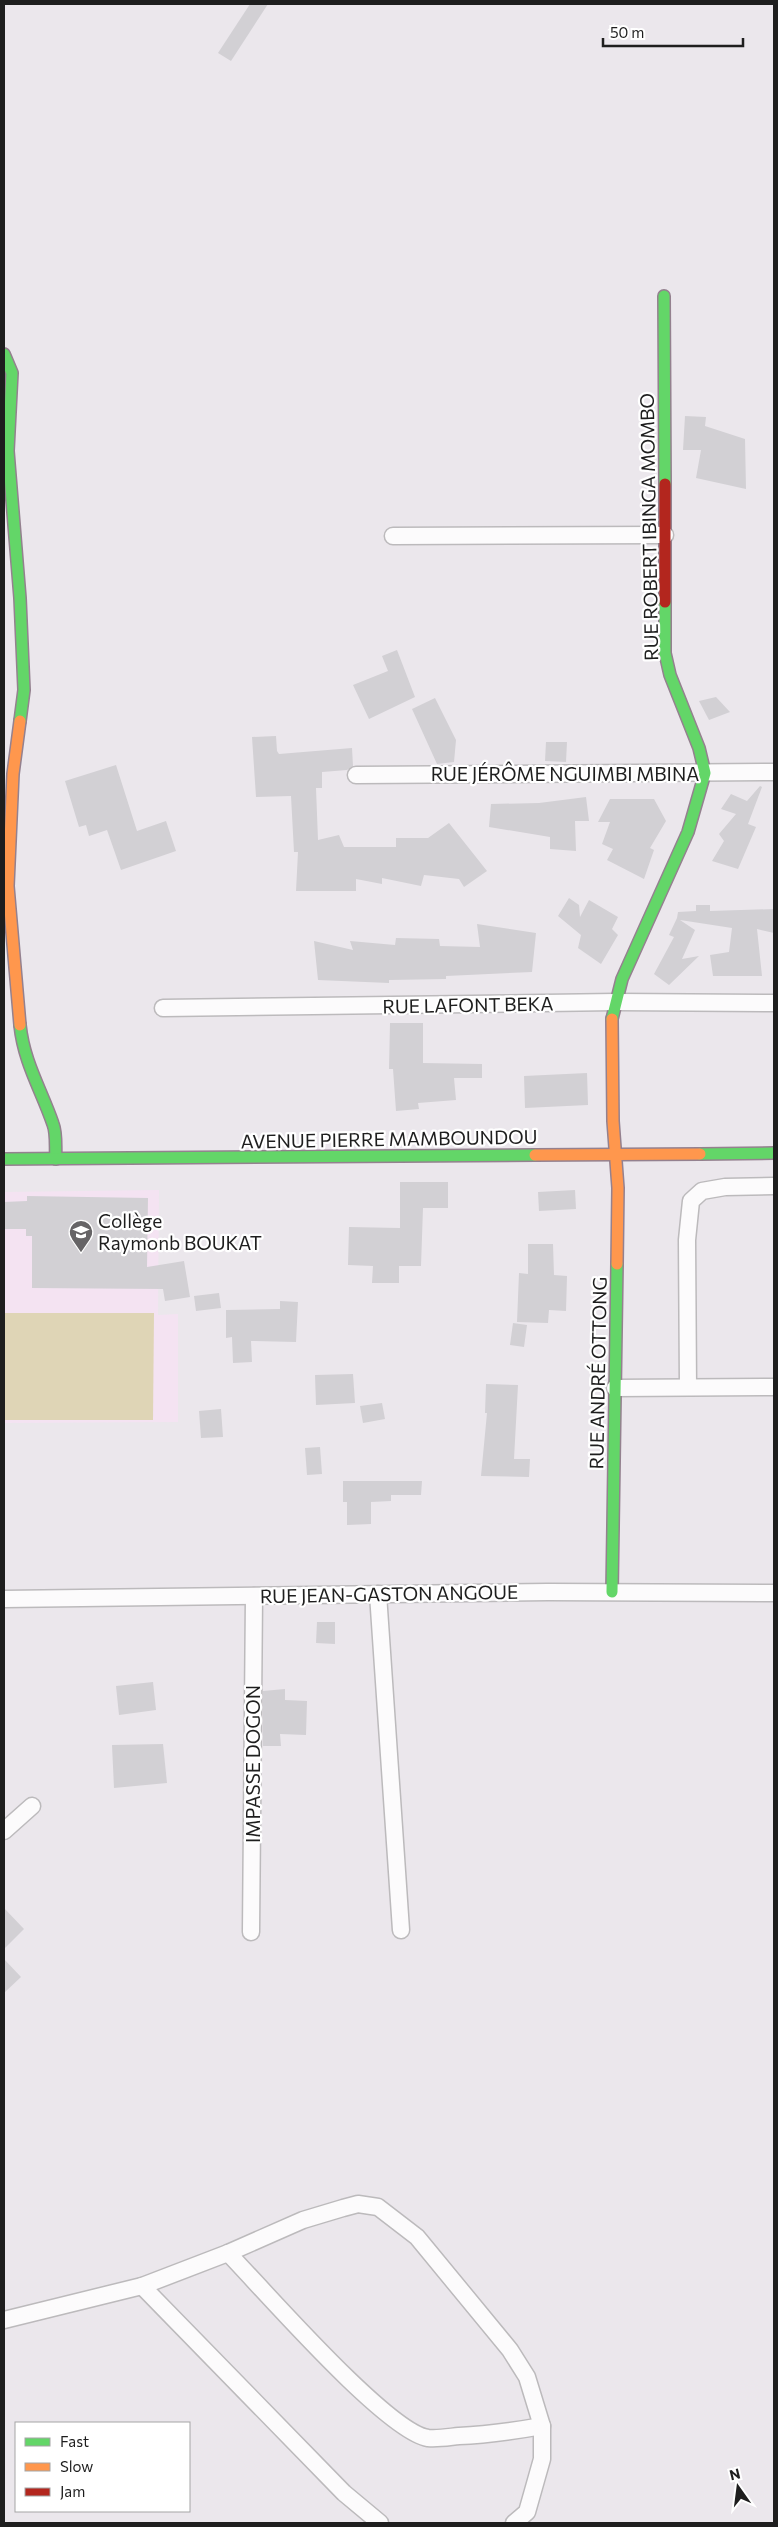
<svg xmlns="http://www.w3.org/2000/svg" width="778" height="2527" font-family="Commissioner,sans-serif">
  <rect width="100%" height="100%" fill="#ebe7ec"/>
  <polygon fill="#f4e3f2" points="159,1190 158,1315 178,1314 178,1422 4,1423 4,1192"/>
  <polygon fill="#dfd5b6" points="4,1313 154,1313 153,1420 4,1420"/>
  <g fill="#d2d0d4">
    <polygon points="250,4 268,4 231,61 218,53"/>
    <polygon points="685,416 706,417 705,426 745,439 746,489 696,478 701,450 683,450"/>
    <polygon points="397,650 415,697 369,719 353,685 388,671 382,656"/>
    <polygon points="716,697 730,712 709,720 699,701"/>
    <polygon points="435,698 456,740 454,762 437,764 412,709"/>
    <polygon points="276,736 277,751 279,754 352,748 353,766 347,770 322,772 322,788 316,788 318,840 339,835 344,847 396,847 396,838 428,838 449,823 487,871 464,887 459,879 424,875 421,886 382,878 382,884 356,879 356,891 296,891 298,852 294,852 291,796 256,797 252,737"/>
    <polygon points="546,742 567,742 566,762 545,761"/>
    <polygon points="116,765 137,831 166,821 176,851 121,870 107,830 89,836 86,825 79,827 65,781"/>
    <polygon points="760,786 762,787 748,824 756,827 738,869 712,861 724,841 719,834 736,814 721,809 731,794 747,801"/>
    <polygon points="586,797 589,821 575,821 576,851 550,849 550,837 489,827 491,804 539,803"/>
    <polygon points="610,799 654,799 666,821 650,848 654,850 644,879 607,860 613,849 602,844 610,822 598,822"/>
    <polygon points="569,898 579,905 580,917 589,900 618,917 612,929 618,935 601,964 578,948 581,935 558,916"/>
    <polygon points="696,905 710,905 710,911 774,909 774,933 757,929 762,976 713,976 710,955 729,952 732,928 680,920 695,930 682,959 699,956 669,985 654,974 674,937 669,935 677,918 678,912 696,911"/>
    <polygon points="477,924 536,933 532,972 446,976 446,979 389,980 389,983 318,980 314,941 353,950 350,941 395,945 396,938 439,939 440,946 480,947"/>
    <polygon points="390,1023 423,1023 423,1063 482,1064 482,1078 454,1078 456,1100 418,1103 419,1109 396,1111 393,1069 389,1069"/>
    <polygon points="587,1073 588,1105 525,1108 524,1076"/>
    <polygon points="400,1182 448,1182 448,1208 423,1208 421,1266 399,1266 399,1283 372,1283 373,1266 348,1265 349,1227 400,1228"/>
    <polygon points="575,1190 576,1209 539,1211 538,1192"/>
    <polygon points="27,1196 148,1198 147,1267 184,1261 190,1297 165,1301 163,1289 32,1288 32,1236 26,1236 26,1229 4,1229 4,1202 27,1201"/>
    <polygon points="528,1244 553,1244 554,1275 567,1276 566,1311 549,1310 548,1323 517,1322 519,1273 528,1274"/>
    <polygon points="219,1293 221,1308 196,1311 194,1296"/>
    <polygon points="280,1301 298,1302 296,1342 251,1341 252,1362 233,1363 232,1337 226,1338 226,1310 280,1309"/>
    <polygon points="513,1323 527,1325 524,1347 510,1345"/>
    <polygon points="353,1374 355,1403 316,1405 315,1375"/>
    <polygon points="486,1384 518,1385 514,1459 530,1459 529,1477 481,1476 487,1413 485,1413"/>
    <polygon points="382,1403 385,1419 363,1423 360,1406"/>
    <polygon points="221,1409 223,1437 201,1438 199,1411"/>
    <polygon points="320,1447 322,1474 307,1475 305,1448"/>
    <polygon points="343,1481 422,1481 421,1495 391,1495 391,1501 371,1502 371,1524 347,1525 347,1502 343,1502"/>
    <polygon points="317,1622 335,1622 335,1644 316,1643"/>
    <polygon points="153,1682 156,1710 119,1715 116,1686"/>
    <polygon points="285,1689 285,1700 307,1701 306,1735 280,1734 281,1746 263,1746 263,1691"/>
    <polygon points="163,1744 167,1783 114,1788 112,1745"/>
    <polygon points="4,1908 24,1929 4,1949"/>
    <polygon points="4,1959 21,1977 4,1993"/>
  </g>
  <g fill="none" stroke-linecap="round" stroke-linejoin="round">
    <g stroke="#bcbabc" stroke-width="19">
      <g id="street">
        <polyline points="393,536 665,535"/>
        <polyline points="356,775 774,772"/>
        <polyline points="163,1008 616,1002 774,1003"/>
        <polyline points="688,1387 687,1240 691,1201 702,1191 725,1187 774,1186"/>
        <polyline points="615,1388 774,1387"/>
        <polyline points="378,1594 401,1930"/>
        <polyline points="4,1599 548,1592 774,1593"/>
        <polyline points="4,1831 32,1806"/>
        <polyline points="251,1932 254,1596"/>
        <path d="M228,2253c35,36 159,179 200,185 10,1 21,-1 31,-2 28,-1 55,-5 83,-10"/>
        <polyline points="142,2286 344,2493 380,2523"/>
        <polyline points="4,2320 142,2286 228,2253 303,2220 343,2208 358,2204 378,2207 417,2237 510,2350 527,2377 542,2426 542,2459 527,2512 514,2523"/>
      </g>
    </g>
    <g stroke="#94818f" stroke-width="14">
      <g id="fast">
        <polyline points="664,296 665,484"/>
        <polyline points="4,354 12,373 8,451 20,598 24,690 20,721"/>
        <polyline points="612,1019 622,979 688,832 705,773 699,748 670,675 665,653 665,602"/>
        <path d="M20,1025c4,38 21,64 33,99 4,10 2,24 3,35"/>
        <polyline points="700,1154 774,1153"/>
        <polyline points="4,1159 535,1155"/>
        <polyline points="612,1592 617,1264"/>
      </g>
    </g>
    <g stroke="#94818f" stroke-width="14">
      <g id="slow">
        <polyline points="20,721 13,774 8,886 20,1025"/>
        <polyline points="612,1019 613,1121 618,1188 617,1264"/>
        <polyline points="535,1155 700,1154"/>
      </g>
    </g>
    <g stroke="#94818f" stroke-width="14">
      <polyline id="jam" points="665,484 665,602"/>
    </g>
    <use href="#street" stroke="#fcfbfc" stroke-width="16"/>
    <use href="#fast" stroke="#63d668" stroke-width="11"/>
    <use href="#slow" stroke="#ff974d" stroke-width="11"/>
    <use href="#jam" stroke="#b3261e" stroke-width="11"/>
  </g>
  <defs>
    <g id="school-pin" transform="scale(1.25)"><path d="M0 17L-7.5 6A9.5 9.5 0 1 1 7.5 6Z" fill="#666466" stroke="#fff"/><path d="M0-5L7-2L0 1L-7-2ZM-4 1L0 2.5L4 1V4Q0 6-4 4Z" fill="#fff"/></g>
  </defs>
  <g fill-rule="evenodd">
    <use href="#school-pin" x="81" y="1232"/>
  </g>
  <g text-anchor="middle" stroke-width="4.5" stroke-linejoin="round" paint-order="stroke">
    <g font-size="19" fill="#1e1e1e" stroke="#fff">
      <text transform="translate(649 527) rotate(-91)" y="7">RUE ROBERT IBINGA MOMBO</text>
      <text x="565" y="781">RUE JÉRÔME NGUIMBI MBINA</text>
      <text transform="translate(468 1005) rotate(-1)" y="7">RUE LAFONT BEKA</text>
      <text transform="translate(389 1139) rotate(-1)" y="7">AVENUE PIERRE MAMBOUNDOU</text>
      <text transform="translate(598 1373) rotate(-89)" y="7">RUE ANDRÉ OTTONG</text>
      <text transform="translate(389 1594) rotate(-1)" y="7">RUE JEAN-GASTON ANGOUE</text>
      <text transform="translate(253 1764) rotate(-90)" y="7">IMPASSE DOGON</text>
    </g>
    <g font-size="19" fill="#1e1e1e" stroke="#fff" text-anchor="start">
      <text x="98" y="1228">Collège<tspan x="98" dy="22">Raymonb BOUKAT</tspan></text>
    </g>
  </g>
  <rect width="778" height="2527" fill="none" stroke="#1e1e1e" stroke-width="10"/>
  <rect x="15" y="2422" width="175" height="90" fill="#ffffff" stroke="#a5a5a5"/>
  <rect x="25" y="2438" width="25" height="8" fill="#63d668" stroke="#a5a5a5"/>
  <text x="60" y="2447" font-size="15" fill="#1e1e1e">Fast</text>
  <rect x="25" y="2463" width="25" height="8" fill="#ff974d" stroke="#a5a5a5"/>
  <text x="60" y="2472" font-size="15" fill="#1e1e1e">Slow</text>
  <rect x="25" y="2488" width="25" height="8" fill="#b3261e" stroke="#a5a5a5"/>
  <text x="60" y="2497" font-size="15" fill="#1e1e1e">Jam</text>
  <g transform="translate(738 2487) rotate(346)" stroke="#ffffff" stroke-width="4" paint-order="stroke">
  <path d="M0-4L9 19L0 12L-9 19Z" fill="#1e1e1e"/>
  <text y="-8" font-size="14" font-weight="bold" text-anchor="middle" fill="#1e1e1e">N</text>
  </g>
  <path d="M603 38v8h140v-8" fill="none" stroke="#1e1e1e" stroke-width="2.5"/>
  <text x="610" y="38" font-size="15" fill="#1e1e1e" stroke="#ffffff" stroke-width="4" paint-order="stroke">50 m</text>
</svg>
